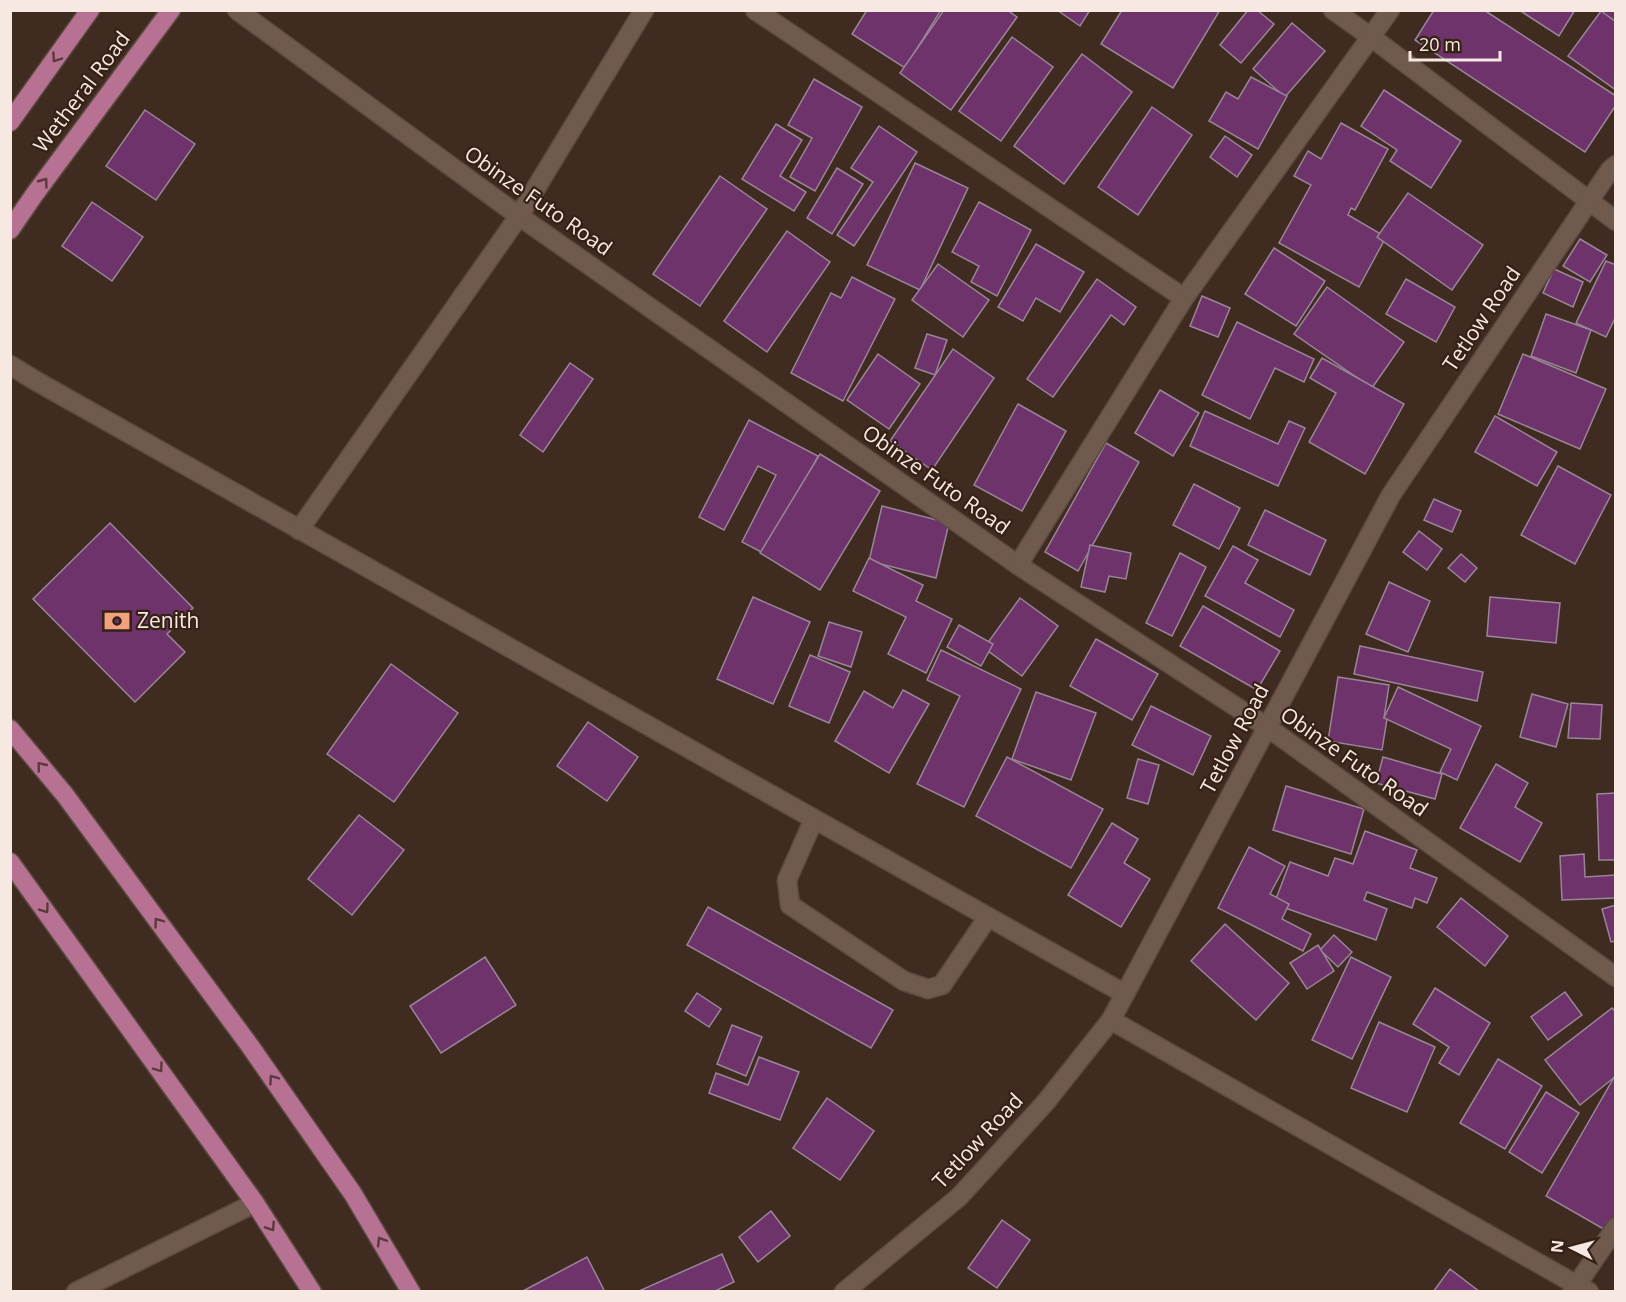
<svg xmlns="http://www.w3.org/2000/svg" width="1626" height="1302" font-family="'Open Sans',sans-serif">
  <rect width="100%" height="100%" fill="#3f2b20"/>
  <g fill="#6e336b" stroke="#998597" stroke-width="1.5">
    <polygon points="867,10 941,10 905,68 852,34"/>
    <polygon points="944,10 1007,10 1017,17 951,110 900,73"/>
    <polygon points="1057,10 1090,10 1080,26"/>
    <polygon points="1122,10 1220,10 1173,88 1101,44"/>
    <polygon points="1248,10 1257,10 1274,24 1241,63 1220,45"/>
    <polygon points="1434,10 1484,10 1616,96 1616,105 1585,152 1415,40"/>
    <polygon points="1519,10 1575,10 1559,36"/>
    <polygon points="1597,10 1616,10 1616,23"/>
    <polygon points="1601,11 1616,22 1616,90 1568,56"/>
    <polygon points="1292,23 1325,51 1285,97 1253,69"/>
    <polygon points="1012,37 1053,67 1001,141 959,111"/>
    <polygon points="1082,54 1132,92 1064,184 1014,146"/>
    <polygon points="1251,77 1287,96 1258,149 1209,121 1226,92 1238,99"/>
    <polygon points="814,79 862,107 815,191 790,177 812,138 788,125"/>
    <polygon points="1384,90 1461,141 1431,188 1390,161 1397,150 1361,126"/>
    <polygon points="1152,107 1192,135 1138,215 1098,187"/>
    <polygon points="145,110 195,144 156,200 106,166"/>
    <polygon points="1341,123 1388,149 1355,210 1351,208 1348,215 1386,237 1359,287 1279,243 1311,185 1294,176 1308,151 1321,159"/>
    <polygon points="776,124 802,140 780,176 806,192 794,211 742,179"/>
    <polygon points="879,126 917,152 854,246 837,235 873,182 851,168"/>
    <polygon points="1225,136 1252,155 1237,177 1210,157"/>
    <polygon points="915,163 968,188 920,290 867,265"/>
    <polygon points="837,168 863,184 832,234 807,218"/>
    <polygon points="720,176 767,209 700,306 653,274"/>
    <polygon points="1408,193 1483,245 1452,290 1377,237"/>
    <polygon points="92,202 143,237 112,281 62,246"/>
    <polygon points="979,202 1031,230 997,296 971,282 979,266 952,252"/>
    <polygon points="787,231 830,262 767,352 724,321"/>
    <polygon points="1580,239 1607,255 1590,282 1563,266"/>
    <polygon points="1036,244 1084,272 1060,312 1036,298 1023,321 998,307"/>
    <polygon points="1274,248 1325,281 1296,326 1245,294"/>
    <polygon points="1606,261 1616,265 1616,316 1606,337 1576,323"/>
    <polygon points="938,264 989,300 963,337 912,300"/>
    <polygon points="1554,269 1583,282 1573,307 1543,293"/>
    <polygon points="852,277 895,299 843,401 791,373 831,293 841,298"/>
    <polygon points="1097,279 1136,307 1124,325 1111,315 1053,397 1027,379"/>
    <polygon points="1406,279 1455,307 1436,342 1386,314"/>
    <polygon points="1327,287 1404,342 1372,388 1294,334"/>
    <polygon points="1202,296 1230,308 1218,337 1190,326"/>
    <polygon points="1546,314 1591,330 1576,373 1531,356"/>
    <polygon points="1237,322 1314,359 1304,382 1275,368 1250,419 1202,395"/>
    <polygon points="927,334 947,340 935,375 915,368"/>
    <polygon points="953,349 994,378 932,470 890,441"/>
    <polygon points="878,354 920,384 889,429 847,400"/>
    <polygon points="1523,354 1606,389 1580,449 1498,414"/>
    <polygon points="1322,358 1404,404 1365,474 1309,442 1336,393 1310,378"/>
    <polygon points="570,363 593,379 543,452 520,435"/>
    <polygon points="1160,390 1199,413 1173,456 1135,433"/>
    <polygon points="1018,404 1066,431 1022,511 974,485"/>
    <polygon points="1205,411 1278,444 1289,421 1305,428 1278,486 1190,446"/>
    <polygon points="1495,416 1557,452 1537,486 1475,452"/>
    <polygon points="749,420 818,456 767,555 742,542 776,475 758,466 724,530 699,517"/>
    <polygon points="1106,443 1139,462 1078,571 1045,552"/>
    <polygon points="820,454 880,491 820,590 760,553"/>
    <polygon points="1558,466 1611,495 1575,564 1521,535"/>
    <polygon points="1194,484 1240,508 1219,549 1173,525"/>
    <polygon points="1434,499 1461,511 1452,532 1424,520"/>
    <polygon points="882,506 949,523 936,578 869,561"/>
    <polygon points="1265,510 1326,540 1310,575 1248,545"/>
    <polygon points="110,523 193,608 167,634 185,652 135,702 33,599"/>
    <polygon points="1419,531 1442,549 1427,570 1403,552"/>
    <polygon points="1090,545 1131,553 1126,579 1109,576 1105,592 1081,587"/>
    <polygon points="1233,546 1258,560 1245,583 1294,610 1280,637 1205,596"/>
    <polygon points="1180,553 1206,567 1172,636 1146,623"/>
    <polygon points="1461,554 1477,568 1465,582 1448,568"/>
    <polygon points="869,558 923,585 916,601 952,619 926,673 888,654 906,617 853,591"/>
    <polygon points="1389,582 1430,601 1408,652 1366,634"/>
    <polygon points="753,597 810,622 773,704 717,679"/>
    <polygon points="1490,597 1560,603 1556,643 1487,636"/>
    <polygon points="1020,598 1058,626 1022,676 984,648"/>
    <polygon points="1203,606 1280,651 1257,690 1180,646"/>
    <polygon points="829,622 862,632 851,667 818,656"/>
    <polygon points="959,625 993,644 981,666 947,647"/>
    <polygon points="1096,639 1158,674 1132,720 1070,686"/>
    <polygon points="1360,646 1483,672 1477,701 1354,674"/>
    <polygon points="941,650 1021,689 964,807 917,784 960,696 927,680"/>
    <polygon points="810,655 850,672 829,723 789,706"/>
    <polygon points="391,664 458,713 394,802 327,754"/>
    <polygon points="1338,677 1389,685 1384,718 1387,719 1382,750 1328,741"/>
    <polygon points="1398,687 1481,726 1457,780 1440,772 1451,749 1384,718"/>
    <polygon points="903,690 929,704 889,773 835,741 864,691 893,708"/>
    <polygon points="1036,692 1096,713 1071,780 1012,759"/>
    <polygon points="1532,694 1568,704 1556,747 1520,737"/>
    <polygon points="1571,703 1602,705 1600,739 1568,738"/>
    <polygon points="1151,706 1211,736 1193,775 1132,745"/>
    <polygon points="588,722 638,757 607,801 557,766"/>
    <polygon points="1007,757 1103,809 1071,868 976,816"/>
    <polygon points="1383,757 1442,774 1435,799 1376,783"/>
    <polygon points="1138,759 1159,765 1148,804 1127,798"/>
    <polygon points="1496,764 1528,783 1515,807 1542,823 1520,862 1460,828"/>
    <polygon points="1286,786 1364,809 1351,854 1273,830"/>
    <polygon points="1616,793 1616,860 1599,860 1597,794"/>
    <polygon points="359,815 404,850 352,915 308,879"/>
    <polygon points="1112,823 1138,839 1124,863 1150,879 1121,927 1068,895"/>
    <polygon points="1365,831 1417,850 1410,868 1437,878 1427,903 1415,898 1412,908 1367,892 1364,900 1387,909 1376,940 1274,904 1290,862 1328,876 1335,858 1353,864"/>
    <polygon points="1249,847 1285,866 1270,894 1289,904 1282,919 1311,934 1303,951 1218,908"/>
    <polygon points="1584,854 1585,877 1616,875 1616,898 1562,900 1560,856"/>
    <polygon points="1461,898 1508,936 1485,966 1437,927"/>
    <polygon points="1616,905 1616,941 1611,942 1602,909"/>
    <polygon points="708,907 893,1010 871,1048 687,945"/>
    <polygon points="1225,924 1289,983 1256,1020 1191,961"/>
    <polygon points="1334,935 1352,952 1338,967 1320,950"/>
    <polygon points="1318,945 1334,971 1307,989 1290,963"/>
    <polygon points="485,957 516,1005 441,1053 410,1006"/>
    <polygon points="1351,957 1391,977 1352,1059 1312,1040"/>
    <polygon points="1435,988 1490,1023 1459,1075 1439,1063 1449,1047 1413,1024"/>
    <polygon points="1565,992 1582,1015 1548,1040 1531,1017"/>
    <polygon points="697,993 721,1009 709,1027 685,1011"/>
    <polygon points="1612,1008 1616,1012 1616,1076 1580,1105 1545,1060"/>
    <polygon points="1379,1022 1435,1047 1407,1112 1351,1088"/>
    <polygon points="732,1025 762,1037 746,1076 717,1064"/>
    <polygon points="759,1057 799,1072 780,1120 709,1093 716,1073 748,1085"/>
    <polygon points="1498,1059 1542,1086 1505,1149 1460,1123"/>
    <polygon points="1616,1074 1616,1216 1607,1231 1546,1196"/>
    <polygon points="1546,1092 1579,1113 1542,1173 1509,1152"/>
    <polygon points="827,1098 874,1131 840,1180 793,1148"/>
    <polygon points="771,1211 790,1236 758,1262 739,1237"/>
    <polygon points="1002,1220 1030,1240 997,1288 968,1268"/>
    <polygon points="722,1254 734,1282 713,1292 642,1292 641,1290"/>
    <polygon points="587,1257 605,1292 521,1292"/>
    <polygon points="1450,1269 1480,1292 1433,1292"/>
  </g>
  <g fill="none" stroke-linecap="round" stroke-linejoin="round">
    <g stroke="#5c4b41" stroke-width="21">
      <g id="minor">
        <polyline points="237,10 519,216 1018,565 1267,727 1616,977"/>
        <polyline points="755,10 1184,298"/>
        <polyline points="1333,10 1371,37 1616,221"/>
        <polyline points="10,365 36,381 1125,994"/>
        <polyline points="299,530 519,216 644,10"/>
        <polyline points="1018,565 1184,298 1390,10"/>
        <polyline points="814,819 787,880 790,905 904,981 928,989 942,985 988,917"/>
        <polyline points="1111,1020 1589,1292"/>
        <polyline points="76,1292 255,1203"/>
        <polyline points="844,1292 959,1197 1045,1103 1111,1020 1391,495 1610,170 1616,165"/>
        <polyline points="1572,1292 1616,1227"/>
      </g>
    </g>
    <g stroke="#5c4b41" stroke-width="21">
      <g id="major">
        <polyline points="10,122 90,10"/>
        <polyline points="10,230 34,195 171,10"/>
        <polyline points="10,729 65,795 250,1046 353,1194 411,1292"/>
        <polyline points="10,862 255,1203 312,1292"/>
      </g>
    </g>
    <use href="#minor" stroke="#70594d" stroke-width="18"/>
    <use href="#major" stroke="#b67193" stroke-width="18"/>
  </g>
  <defs><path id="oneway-chevron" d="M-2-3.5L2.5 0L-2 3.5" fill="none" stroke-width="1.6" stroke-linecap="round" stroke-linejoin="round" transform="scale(1.5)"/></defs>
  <g stroke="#5c393c">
    <use href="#oneway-chevron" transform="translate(56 58) rotate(125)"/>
    <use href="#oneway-chevron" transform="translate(44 182) rotate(-53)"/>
    <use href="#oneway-chevron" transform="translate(41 766) rotate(-129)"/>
    <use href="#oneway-chevron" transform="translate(45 909) rotate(54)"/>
    <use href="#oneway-chevron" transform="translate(158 922) rotate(-126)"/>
    <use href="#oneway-chevron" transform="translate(159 1068) rotate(54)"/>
    <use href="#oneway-chevron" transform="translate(273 1079) rotate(-125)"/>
    <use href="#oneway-chevron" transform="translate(271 1227) rotate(57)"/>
    <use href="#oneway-chevron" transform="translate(381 1241) rotate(-121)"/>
  </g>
  <defs>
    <g id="bank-bare" transform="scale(2.07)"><path d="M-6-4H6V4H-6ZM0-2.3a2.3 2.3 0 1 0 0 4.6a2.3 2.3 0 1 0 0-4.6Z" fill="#f1a17d" stroke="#352116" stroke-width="2.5" paint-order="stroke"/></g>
  </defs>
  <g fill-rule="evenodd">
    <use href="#bank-bare" x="117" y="621"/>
  </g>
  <g text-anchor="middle" stroke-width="4.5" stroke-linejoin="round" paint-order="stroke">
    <g font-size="21" fill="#f7e9e2" stroke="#352116">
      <text transform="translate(82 92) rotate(-53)" y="7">Wetheral Road</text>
      <text transform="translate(538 201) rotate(35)" y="7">Obinze Futo Road</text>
      <text transform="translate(1482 319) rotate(-56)" y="7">Tetlow Road</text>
      <text transform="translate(936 480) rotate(35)" y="7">Obinze Futo Road</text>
      <text transform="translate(1235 739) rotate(-62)" y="7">Tetlow Road</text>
      <text transform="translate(1354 762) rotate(35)" y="7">Obinze Futo Road</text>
      <text transform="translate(978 1141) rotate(-47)" y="7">Tetlow Road</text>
    </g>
    <g font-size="21" fill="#f7e9e2" stroke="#352116" text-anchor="start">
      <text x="137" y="628">Zenith</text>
    </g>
  </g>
  <rect width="1626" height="1302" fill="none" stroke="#f7e9e2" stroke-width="24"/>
  <g transform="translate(1572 1248) rotate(276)" stroke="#352116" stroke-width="4.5" paint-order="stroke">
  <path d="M0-4.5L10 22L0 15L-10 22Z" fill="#f7e9e2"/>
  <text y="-9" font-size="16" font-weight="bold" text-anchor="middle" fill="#f7e9e2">N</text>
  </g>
  <path d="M1410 51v9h90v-9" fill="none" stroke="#f7e9e2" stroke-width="3"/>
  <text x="1419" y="51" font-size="18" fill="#f7e9e2" stroke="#352116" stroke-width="4.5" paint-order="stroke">20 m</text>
</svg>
